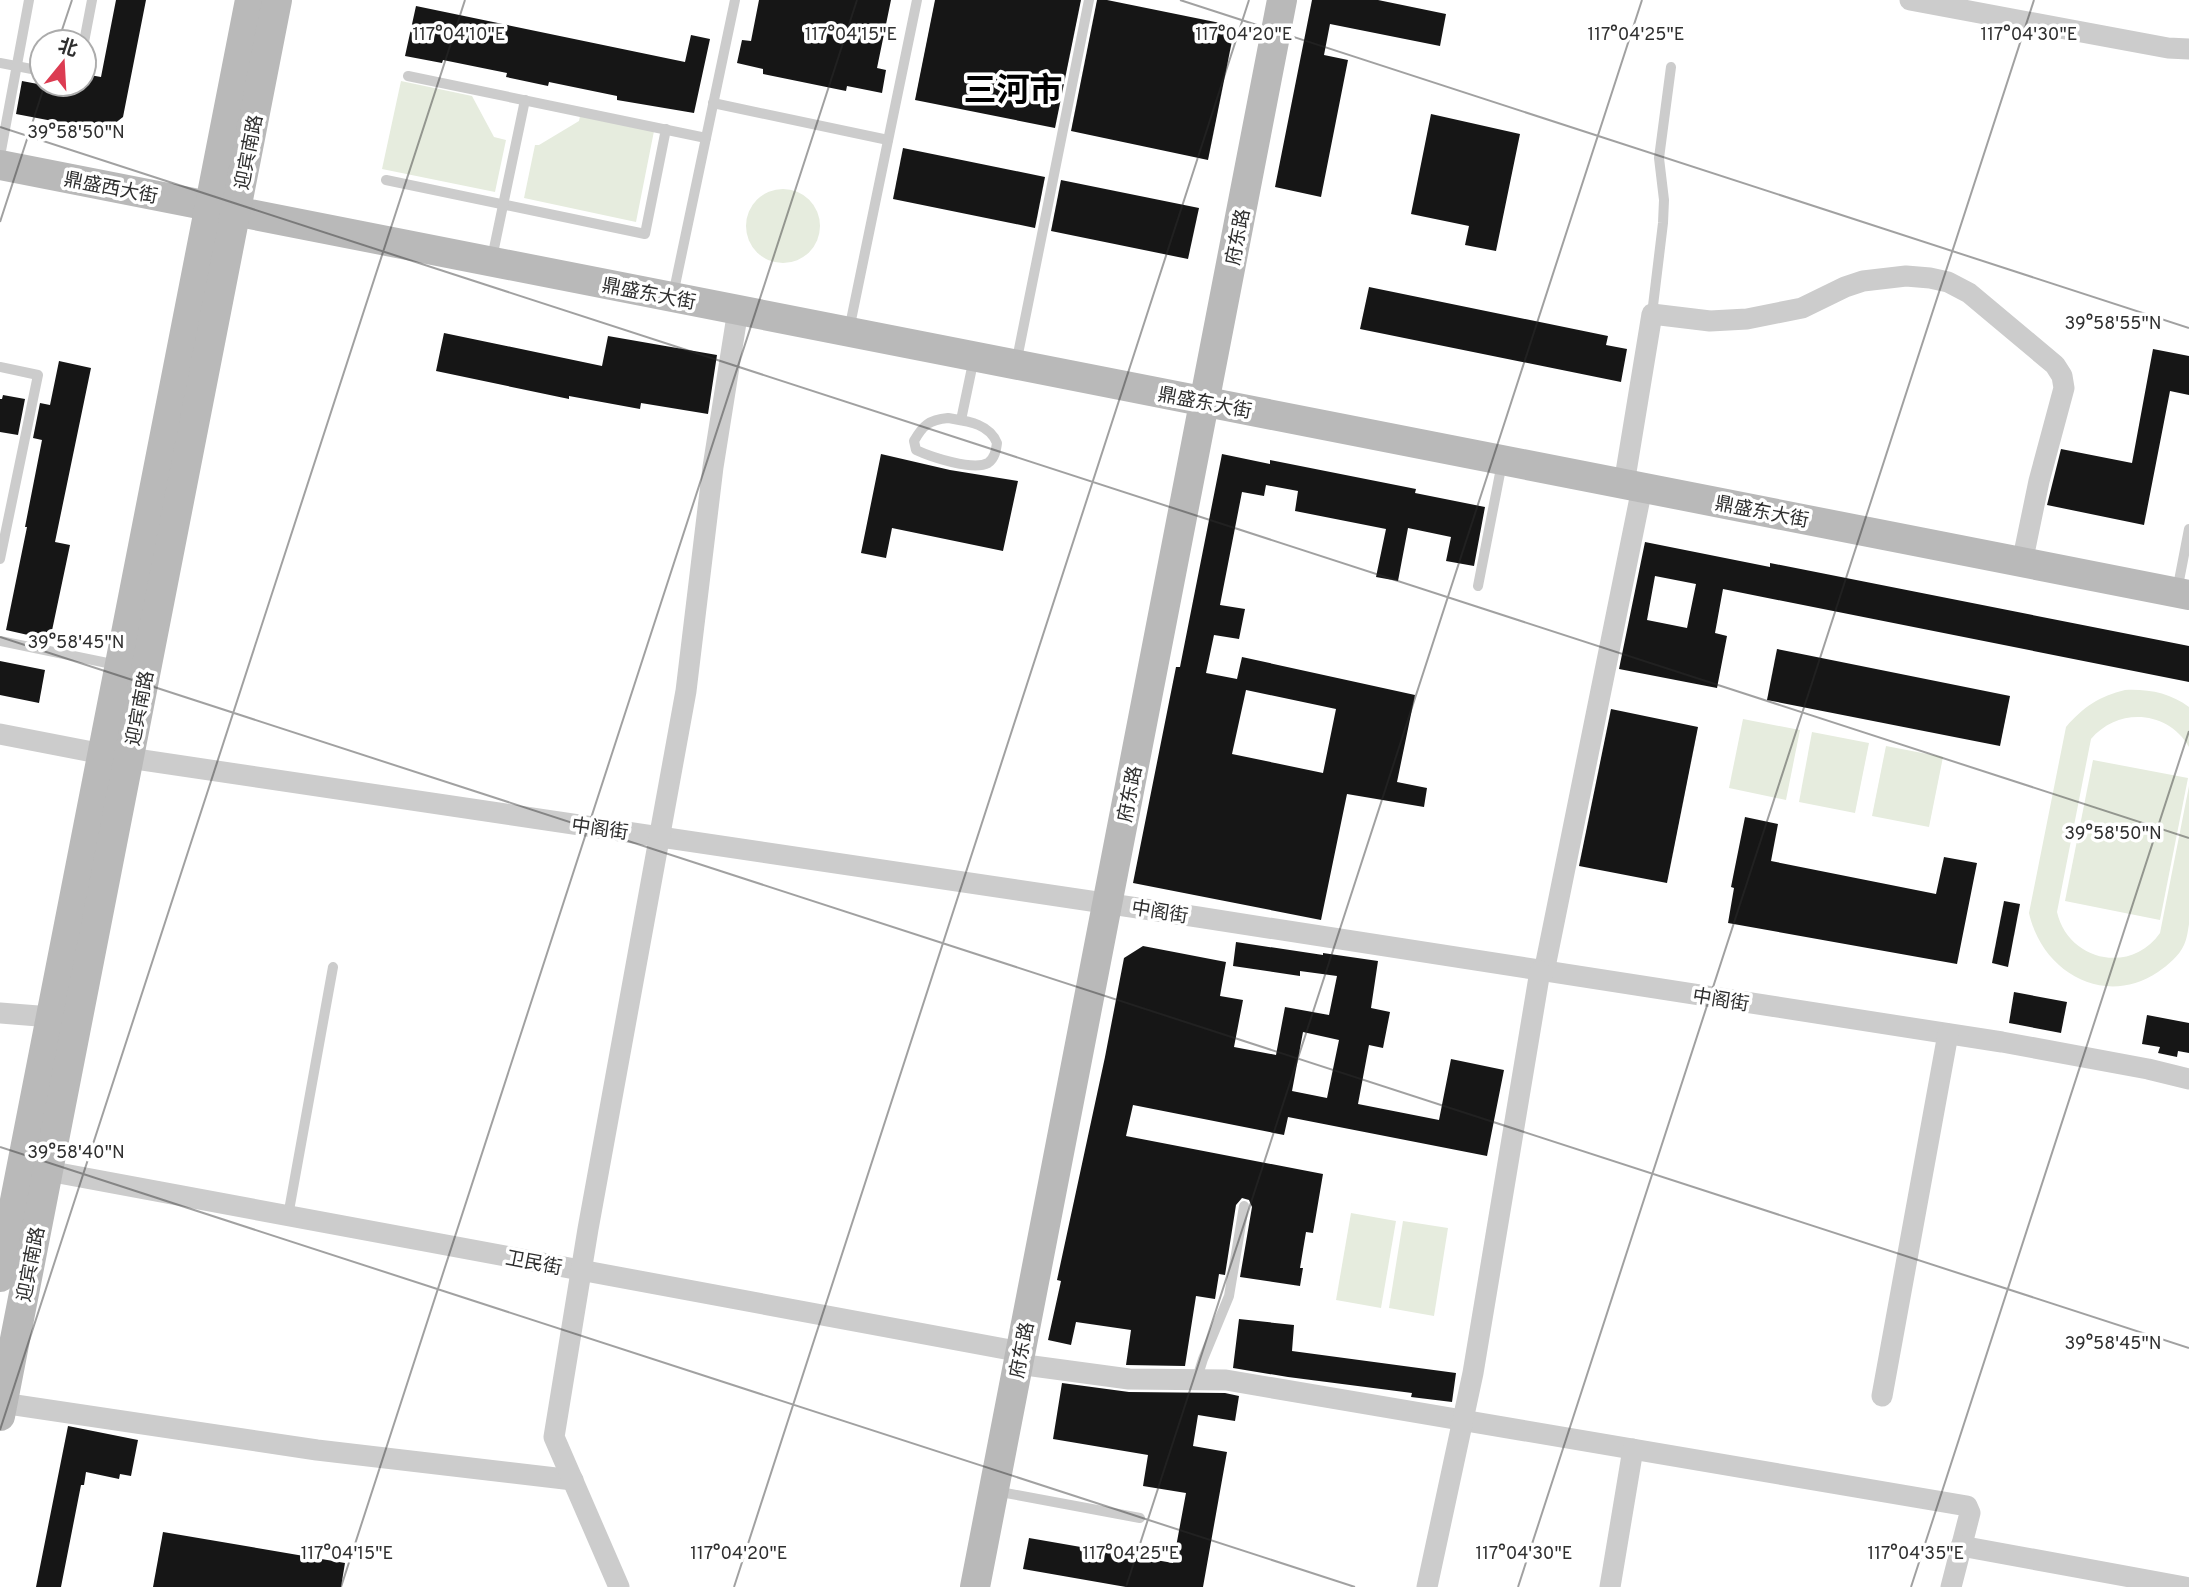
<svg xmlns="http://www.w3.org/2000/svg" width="2189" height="1587" font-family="Overpass,'Noto Sans SC',sans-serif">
  <rect width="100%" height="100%" fill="#fff"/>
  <g fill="#e6ecde">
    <polygon points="401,81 472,96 494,137 506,140 495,192 382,169"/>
    <polygon points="580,116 654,131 636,222 524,198 535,145 539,145 579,121"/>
    <circle cx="783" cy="226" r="37"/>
    <path d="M2125,690c24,-1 45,3 64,17v40c-21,-37 -71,-40 -98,-8l-34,173c11,49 74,63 103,21l29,-147v138c-1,6 -2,15 -5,21 -5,11 -16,20 -26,27 -54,36 -116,0 -129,-59l37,-186c17,-20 34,-31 59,-37z"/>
    <polygon points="1743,719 1800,730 1786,800 1729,788"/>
    <polygon points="1812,732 1869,743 1855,813 1799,802"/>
    <polygon points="1886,746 1943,757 1929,827 1872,816"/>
    <polygon points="2093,760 2188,778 2160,920 2065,901"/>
    <polygon points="1351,1213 1396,1221 1381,1308 1336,1300"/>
    <polygon points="1403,1221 1448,1228 1434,1316 1389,1308"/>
  </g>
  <g fill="#161616" fill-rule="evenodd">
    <polygon points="116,0 146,0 123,117 105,131 16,114 22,81 80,92 82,84 84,84 84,74 101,77"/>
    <polygon points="759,0 891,0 877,68 886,70 882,93 847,86 846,91 763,74 763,69 737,63 742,40 751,41"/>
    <polygon points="935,0 1081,0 1055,128 915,100"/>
    <polygon points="1097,0 1107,0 1235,26 1208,160 1071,131"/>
    <polygon points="1312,0 1378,0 1446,14 1440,46 1330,24 1324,55 1348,60 1321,197 1275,187"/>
    <polygon points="416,6 685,62 691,35 710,39 694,113 617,100 617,96 549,82 548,86 506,77 507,73 443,60 442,63 405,56"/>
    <polygon points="1431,114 1520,134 1496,251 1465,245 1469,226 1411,214"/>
    <polygon points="903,148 1045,177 1035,228 893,199"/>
    <polygon points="1061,180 1199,208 1188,259 1051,231"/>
    <polygon points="1369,287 1608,336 1606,345 1627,349 1621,382 1360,329"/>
    <polygon points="444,333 602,366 608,336 717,355 708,414 641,403 640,409 569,396 569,399 436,371"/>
    <polygon points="2153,349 2189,356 2189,395 2170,391 2144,525 2047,505 2061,449 2132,463"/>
    <polygon points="59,361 91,368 55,542 70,545 50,640 6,630 27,527 25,527 42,440 33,438 40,403 50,405"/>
    <polygon points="3,395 25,399 18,435 0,432 0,399 2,399"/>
    <polygon points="881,454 950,470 1018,481 1003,551 892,528 886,558 861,553"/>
    <path d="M1222,454l48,10v-4l146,29 -1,4 70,14 -11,59 -28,-5 5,-24 -43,-9 -10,53 -22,-4 10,-48 -91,-18 3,-20 -32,-6 -2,11 -22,-4 -22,113 25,4 -6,30 -25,-4 -8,38 31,6 5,-22 173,38 -18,87 30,6 -3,19 -77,-13 -26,126 -188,-37 43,-216h4zM1246,690l90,19 -13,64 -91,-19z"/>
    <path d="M1645,542l125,25v-4l419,83v36l-466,-93 -8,44 12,3 -10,52 -98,-19zM1655,576l41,8 -9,44 -40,-8z"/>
    <polygon points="1777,649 2010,696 2000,746 1767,700"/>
    <polygon points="0,661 45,670 39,703 0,695"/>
    <polygon points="1611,709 1698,727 1667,883 1579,866"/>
    <polygon points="1745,817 1778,824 1771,861 1936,894 1944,857 1977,863 1957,964 1728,923 1734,888 1731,887"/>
    <polygon points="2004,901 2020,904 2008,967 1992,963"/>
    <path d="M1236,942l87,13v-2l55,8 -7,47 19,4 -7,36 -14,-3 -11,59 81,16 12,-61 53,11 -17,86 -199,-39 -4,18 -151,-30 -7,31 197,38 -10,59 -7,-1 -6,36h3l-3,18 -60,-9 12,-70 -3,-7 -7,-2 -6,7 -11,70 -6,-1 -4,25 -19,-3 -11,70 -59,-1 5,-35 -55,-8 -5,23 -23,-5 13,-59 -4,-1 48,-223 19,-99 19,-12 83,16 -6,34 23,4 -9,47 42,8 9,-48 44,8 8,-39 -37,-5v5l-67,-10zM1303,1032l36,8 -12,58 -35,-7z"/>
    <polygon points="2014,992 2067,1002 2061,1033 2009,1023"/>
    <polygon points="2147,1015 2189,1023 2189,1053 2178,1051 2177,1057 2158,1053 2160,1047 2142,1044"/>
    <polygon points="1239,1319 1294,1325 1292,1351 1456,1373 1452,1402 1411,1397 1412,1393 1288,1377 1233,1368"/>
    <polygon points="1062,1383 1129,1392 1225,1393 1239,1396 1235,1421 1198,1415 1193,1446 1227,1452 1203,1587 1126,1587 1023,1569 1029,1538 1173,1563 1186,1493 1143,1486 1148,1455 1053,1439"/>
    <polygon points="68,1426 138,1440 131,1476 120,1474 119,1479 86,1472 84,1485 81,1485 61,1587 36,1587"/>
    <polygon points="163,1532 345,1563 341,1587 153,1587"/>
  </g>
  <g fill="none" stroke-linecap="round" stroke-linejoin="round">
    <g stroke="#ccc" stroke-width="10">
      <polyline points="84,42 92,0"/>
      <polyline points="0,63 42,71"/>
      <polyline points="408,76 706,138"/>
      <polyline points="713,103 888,140"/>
      <polyline points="0,156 29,0"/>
      <polyline points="386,180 645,234 666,129"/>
      <polyline points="492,258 525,100"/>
      <polyline points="673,295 735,0"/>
      <polyline points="1652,314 1663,223 1664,200 1659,158 1671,67"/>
      <polyline points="849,330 917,0"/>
      <polyline points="1016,364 1089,0"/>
      <polyline points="0,367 38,375 0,559"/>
      <path d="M948,418c18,3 41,5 49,25 -1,7 -2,15 -9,20 -15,8 -57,-6 -72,-13l-2,-9c9,-16 15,-21 34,-23z"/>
      <polyline points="961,420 974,358"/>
      <polyline points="1478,586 1502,463"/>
      <polyline points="2177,591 2189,529"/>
      <polyline points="0,641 117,665"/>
      <polyline points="288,1216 333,967"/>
      <polyline points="1197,1378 1203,1359 1229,1296 1244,1206"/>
      <polyline points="995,1491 1140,1518"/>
    </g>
    <g stroke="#ccc" stroke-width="21">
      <polyline points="1910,0 2168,48 2189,49"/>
      <polyline points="1624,484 1652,314 1710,321 1747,319 1802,308 1845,287 1863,281 1906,276 1930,278 1948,282 1969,293 2055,365 2062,376 2064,388 2039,481 2022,563"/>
      <polyline points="0,734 103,754"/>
      <polyline points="129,758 1198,917 2002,1042 2148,1069 2189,1079"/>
      <polyline points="1544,972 1642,488"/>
      <polyline points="0,1013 51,1017"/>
      <polyline points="48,1171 1021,1352"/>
      <polyline points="1018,1364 1129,1379 1226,1380 1967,1506 1970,1513 1951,1587"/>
      <polyline points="1882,1396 1948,1034"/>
      <polyline points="2,1403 317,1450 573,1480"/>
      <polyline points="1961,1546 2185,1587"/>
      <polyline points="619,1587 554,1437 588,1229 686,691 713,467 738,310"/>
      <polyline points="1427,1587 1473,1373 1540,971"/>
      <polyline points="1610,1587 1633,1449"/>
    </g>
    <g stroke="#b9b9b9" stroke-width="30">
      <polyline points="0,165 2189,595"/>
      <polyline points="0,1277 250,0"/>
      <polyline points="0,1416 277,0"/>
      <polyline points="975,1587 1282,0"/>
    </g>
  </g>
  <path fill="none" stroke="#2f2f2f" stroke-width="2" stroke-opacity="0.45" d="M1180,0l1009,328M58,42l14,-42M0,127l2189,711M0,222l45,-138M0,637l2189,711M0,1147l1355,440M0,1430l465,-1430M341,1587l516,-1587M734,1587l515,-1587M1126,1587l516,-1587M1518,1587l516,-1587M1911,1587l278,-856"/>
  <g text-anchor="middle" stroke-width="7" stroke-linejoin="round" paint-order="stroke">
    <g font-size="19" fill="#2f2f2f" stroke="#fff">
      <text transform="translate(248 152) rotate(-79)" y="7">迎宾南路</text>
      <text transform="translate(111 187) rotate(11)" y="7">鼎盛西大街</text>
      <text transform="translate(1237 237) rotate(-79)" y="7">府东路</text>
      <text transform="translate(649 293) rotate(11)" y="7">鼎盛东大街</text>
      <text transform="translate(1205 402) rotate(11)" y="7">鼎盛东大街</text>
      <text transform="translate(1762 511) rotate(11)" y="7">鼎盛东大街</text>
      <text transform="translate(139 708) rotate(-79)" y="7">迎宾南路</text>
      <text transform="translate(1129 794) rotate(-79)" y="7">府东路</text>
      <text transform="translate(600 828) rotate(8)" y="7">中阁街</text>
      <text transform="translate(1160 911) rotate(9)" y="7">中阁街</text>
      <text transform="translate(1721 999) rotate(9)" y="7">中阁街</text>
      <text transform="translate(534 1262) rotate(11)" y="7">卫民街</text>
      <text transform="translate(30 1264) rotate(-79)" y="7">迎宾南路</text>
      <text transform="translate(1021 1350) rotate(-79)" y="7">府东路</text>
    </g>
    <g font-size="33" font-weight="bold" fill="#000" stroke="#fff">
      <text x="1013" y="101">三河市</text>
    </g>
  </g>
  <g font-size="18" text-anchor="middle" fill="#2f2f2f" stroke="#fff" stroke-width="7" stroke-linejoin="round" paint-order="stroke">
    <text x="459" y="40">117°04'10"E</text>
    <text x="851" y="40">117°04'15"E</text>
    <text x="1244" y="40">117°04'20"E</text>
    <text x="1636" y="40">117°04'25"E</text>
    <text x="2029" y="40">117°04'30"E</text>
    <text x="76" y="138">39°58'50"N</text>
    <text x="2113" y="329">39°58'55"N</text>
    <text x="76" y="648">39°58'45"N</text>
    <text x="2113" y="839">39°58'50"N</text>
    <text x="76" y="1158">39°58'40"N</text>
    <text x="2113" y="1349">39°58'45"N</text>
    <text x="347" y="1559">117°04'15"E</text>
    <text x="739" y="1559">117°04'20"E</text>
    <text x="1131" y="1559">117°04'25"E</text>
    <text x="1524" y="1559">117°04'30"E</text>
    <text x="1916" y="1559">117°04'35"E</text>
  </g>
  <g transform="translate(63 63) rotate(18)"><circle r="33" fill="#ffffff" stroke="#acacac" stroke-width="2"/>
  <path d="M0-5L12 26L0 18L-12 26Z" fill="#dc3c52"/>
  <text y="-10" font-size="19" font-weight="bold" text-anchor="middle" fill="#2f2f2f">北</text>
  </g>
</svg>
